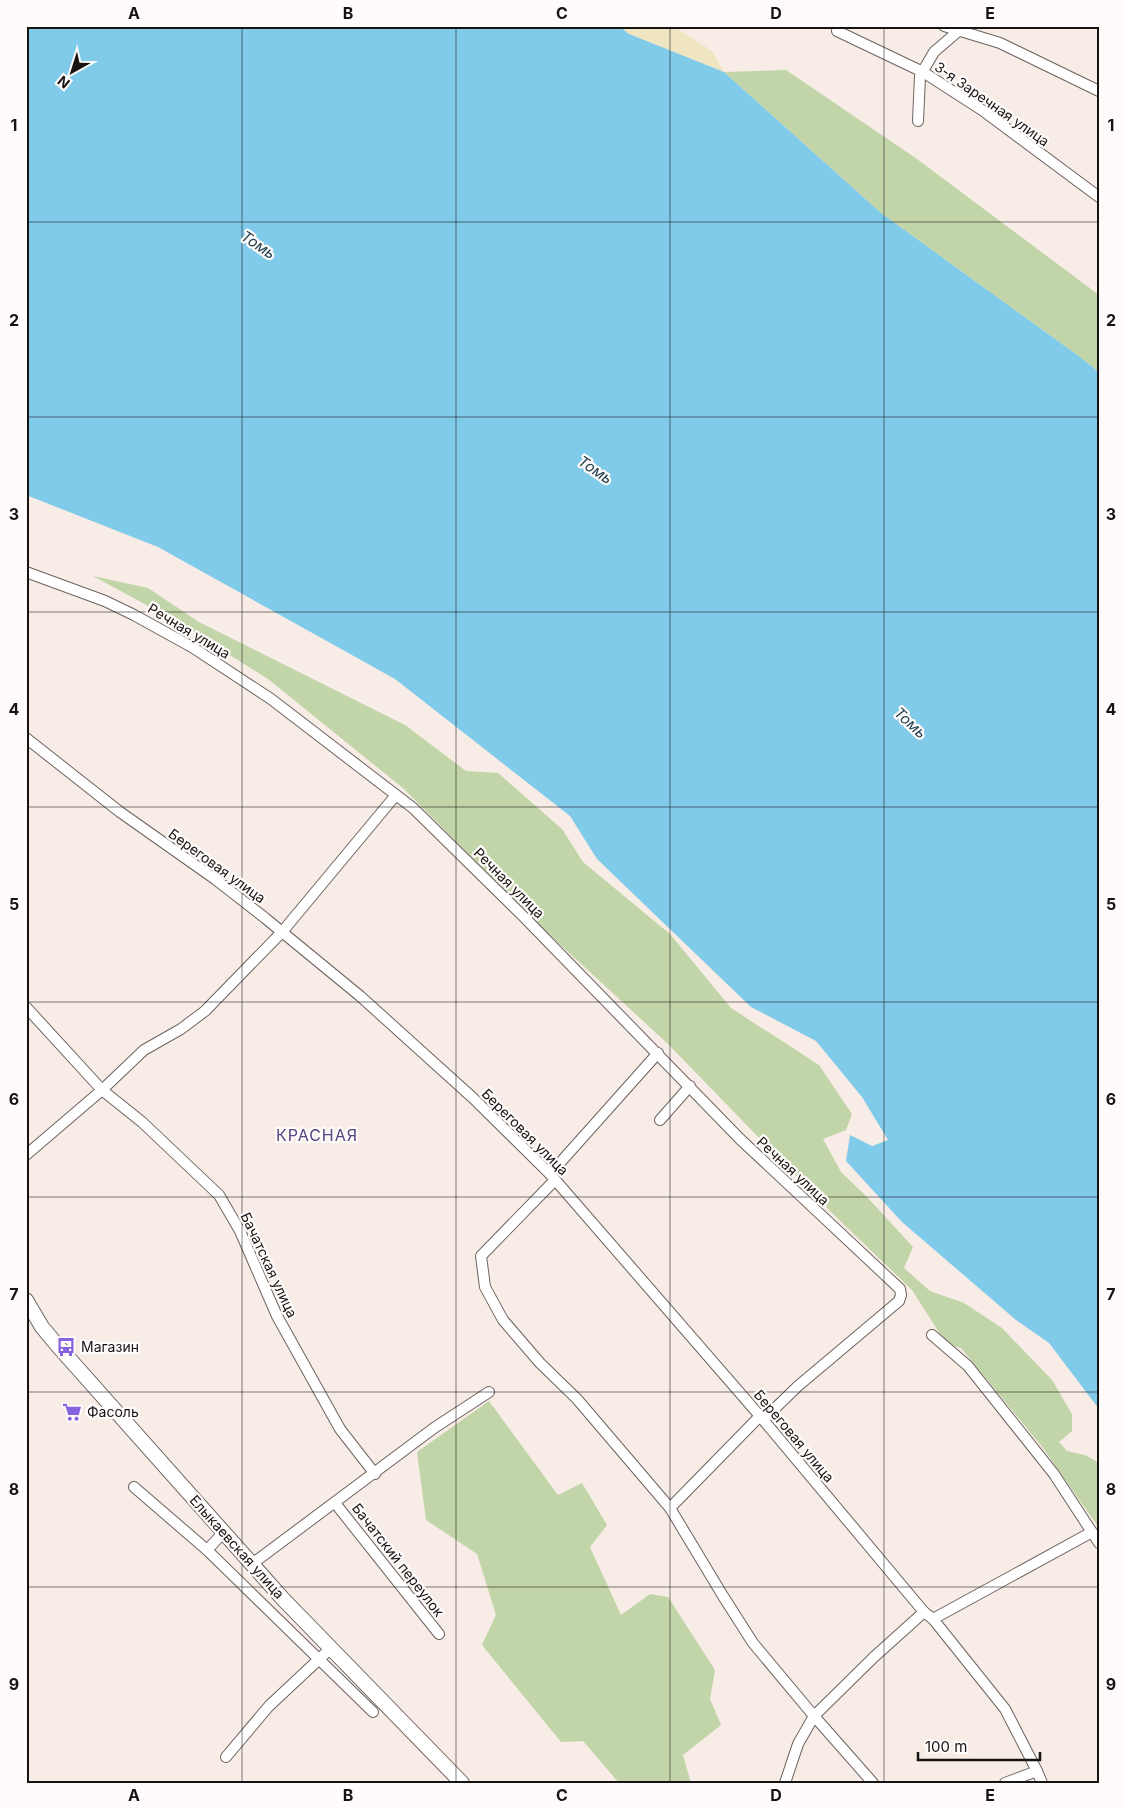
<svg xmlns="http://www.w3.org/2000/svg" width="1125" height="1809" font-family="Inter,sans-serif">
  <rect width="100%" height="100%" fill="#f8ece6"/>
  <g fill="#c1d5a9">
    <polygon points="786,70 917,159 1099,295 1099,372 1080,357 881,213 724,72"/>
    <polygon points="93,576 148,588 199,622 405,725 466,771 498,773 562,829 583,862 670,934 731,1008 819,1065 852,1114 846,1130 823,1139 841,1172 867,1197 913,1247 904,1268 930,1291 964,1303 1002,1328 1052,1380 1072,1414 1072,1431 1059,1442 1067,1451 1085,1455 1099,1463 1099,1528 1043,1448 961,1348 947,1345 912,1290 834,1215 668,1044 541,927 404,789 268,679 174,620"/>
    <polygon points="489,1401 558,1495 582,1483 607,1525 590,1547 621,1615 650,1594 668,1597 715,1670 710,1699 721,1725 683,1755 691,1783 619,1783 583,1741 561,1742 482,1645 496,1615 477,1554 426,1520 417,1452"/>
  </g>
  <polygon fill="#efe5c0" points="619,26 673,26 712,51 724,72 629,34"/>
  <polygon fill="#80caea" points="26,26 619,26 629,34 724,72 881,213 1080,357 1099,372 1099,1409 1049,1343 1016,1320 902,1222 846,1161 850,1135 872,1146 888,1140 862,1097 816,1041 751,1007 597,859 570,816 395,679 158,547 26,495"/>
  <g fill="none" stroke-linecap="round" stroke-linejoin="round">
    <g stroke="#6d635f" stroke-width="12">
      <g id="street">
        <polyline points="944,26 1000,43 1099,91"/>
        <polyline points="837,31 923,72 982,110 1099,197"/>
        <polyline points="918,121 920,76 934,52 963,27"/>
        <polyline points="26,572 105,601 134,615 192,647 271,699 413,808 524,917 740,1139 900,1289 901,1295 899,1301 798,1386 763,1420"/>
        <polyline points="26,738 120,812 215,879 265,918 360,996 473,1098 550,1174 760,1416 924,1612 933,1619 1005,1709 1037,1771 1042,1783"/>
        <polyline points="26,1007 102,1090 142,1122 219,1195 240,1231 277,1316 340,1429 375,1474"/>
        <polyline points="660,1120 690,1086"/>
        <polyline points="26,1155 102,1090 144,1050 181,1029 205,1011 282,932 396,795"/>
        <polyline points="550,1174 658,1053"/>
        <polyline points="555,1180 481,1256 485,1287 503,1320 540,1363 577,1399 670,1508 723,1596 753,1643 814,1716 873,1783"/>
        <polyline points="932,1335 968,1366 1054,1474 1099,1543"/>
        <polyline points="134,1487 207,1550 373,1712"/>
        <polyline points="335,1503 439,1634"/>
        <polyline points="670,1508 760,1416"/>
        <polyline points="207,1550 223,1533"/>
        <polyline points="252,1564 434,1428 489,1392"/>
        <polyline points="933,1619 1092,1532"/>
        <polyline points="226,1757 269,1706 331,1648"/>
        <polyline points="785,1783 798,1744 814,1716 874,1657 924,1612"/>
        <polyline points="1005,1783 1037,1771"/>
      </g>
    </g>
    <g stroke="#6d635f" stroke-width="16">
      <polyline id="secondary" points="26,1300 42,1327 57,1345 283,1599 462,1783"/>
    </g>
    <use href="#street" stroke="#fff" stroke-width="10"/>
    <use href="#secondary" stroke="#fff" stroke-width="14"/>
  </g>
  <path fill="none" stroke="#171312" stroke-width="1" stroke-opacity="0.55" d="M242,26v1757M456,26v1757M670,26v1757M884,26v1757M26,222h1073M26,417h1073M26,612h1073M26,807h1073M26,1002h1073M26,1197h1073M26,1392h1073M26,1587h1073"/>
  <defs>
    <g id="bus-bare" transform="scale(1.5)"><path d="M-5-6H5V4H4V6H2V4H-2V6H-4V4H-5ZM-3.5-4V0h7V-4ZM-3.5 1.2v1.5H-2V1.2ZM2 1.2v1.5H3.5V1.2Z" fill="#8563de" stroke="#fefbfa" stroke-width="2.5" paint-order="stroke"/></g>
    <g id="supermarket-bare" transform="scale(1.5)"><path d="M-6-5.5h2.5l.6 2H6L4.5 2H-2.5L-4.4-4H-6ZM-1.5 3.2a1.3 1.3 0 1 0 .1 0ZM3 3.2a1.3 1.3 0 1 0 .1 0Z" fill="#8563de" stroke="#fefbfa" stroke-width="2.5" paint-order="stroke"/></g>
  </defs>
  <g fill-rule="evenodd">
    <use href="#bus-bare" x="66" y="1347"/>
    <use href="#supermarket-bare" x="72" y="1412"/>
  </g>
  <g text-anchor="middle" stroke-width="4.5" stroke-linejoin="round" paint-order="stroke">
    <g font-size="14" fill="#171312" stroke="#fefbfa">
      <text transform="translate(992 104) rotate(35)" y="5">3-я Заречная улица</text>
      <text transform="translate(189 631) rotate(31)" y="5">Речная улица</text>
      <text transform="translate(217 866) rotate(36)" y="5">Береговая улица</text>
      <text transform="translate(509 883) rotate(45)" y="5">Речная улица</text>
      <text transform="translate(525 1132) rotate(45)" y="5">Береговая улица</text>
      <text transform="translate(793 1171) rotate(43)" y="5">Речная улица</text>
      <text transform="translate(269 1265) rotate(65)" y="5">Бачатская улица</text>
      <text transform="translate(794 1436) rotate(50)" y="5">Береговая улица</text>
      <text transform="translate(237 1547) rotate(48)" y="5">Елыкаевская улица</text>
      <text transform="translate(398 1560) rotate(52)" y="5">Бачатский переулок</text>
    </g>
    <g font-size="14" fill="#171312" stroke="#fefbfa" text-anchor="start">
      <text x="81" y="1352">Магазин</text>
      <text x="87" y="1417">Фасоль</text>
    </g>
    <g font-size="15" font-style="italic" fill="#193b49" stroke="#fefbfa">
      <text transform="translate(258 245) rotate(34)" y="5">Томь</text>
      <text transform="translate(595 470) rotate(34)" y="5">Томь</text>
      <text transform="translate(910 723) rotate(43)" y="5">Томь</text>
    </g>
    <g font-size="16" letter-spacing="1" fill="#534482" stroke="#fefbfa">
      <text x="317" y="1141">КРАСНАЯ</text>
    </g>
  </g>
  <rect width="1125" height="1809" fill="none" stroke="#fefbfa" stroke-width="55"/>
  <g transform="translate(72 72) rotate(219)" stroke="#fefbfa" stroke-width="4" paint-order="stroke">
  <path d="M0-4L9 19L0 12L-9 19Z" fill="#171312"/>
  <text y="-8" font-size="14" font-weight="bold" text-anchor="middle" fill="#171312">N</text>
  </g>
  <path d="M918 1752v8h122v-8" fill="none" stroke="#171312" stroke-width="2.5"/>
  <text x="925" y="1752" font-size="15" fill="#171312" stroke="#fefbfa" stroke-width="4" paint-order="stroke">100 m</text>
  <rect x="28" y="28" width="1070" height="1754" fill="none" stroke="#171312" stroke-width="2"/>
  <g font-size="16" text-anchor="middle" font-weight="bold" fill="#171312">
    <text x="134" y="19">A</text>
    <text x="348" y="19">B</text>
    <text x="562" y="19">C</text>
    <text x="776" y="19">D</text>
    <text x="990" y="19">E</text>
    <text x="14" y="131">1</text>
    <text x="1111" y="131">1</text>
    <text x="14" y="326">2</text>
    <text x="1111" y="326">2</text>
    <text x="14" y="520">3</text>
    <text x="1111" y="520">3</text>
    <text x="14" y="715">4</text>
    <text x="1111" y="715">4</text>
    <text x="14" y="910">5</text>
    <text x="1111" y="910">5</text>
    <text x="14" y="1105">6</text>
    <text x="1111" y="1105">6</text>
    <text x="14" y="1300">7</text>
    <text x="1111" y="1300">7</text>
    <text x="14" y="1495">8</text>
    <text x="1111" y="1495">8</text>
    <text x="14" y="1690">9</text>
    <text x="1111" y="1690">9</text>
    <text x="134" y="1801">A</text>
    <text x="348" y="1801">B</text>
    <text x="562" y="1801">C</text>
    <text x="776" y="1801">D</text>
    <text x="990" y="1801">E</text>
  </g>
</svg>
